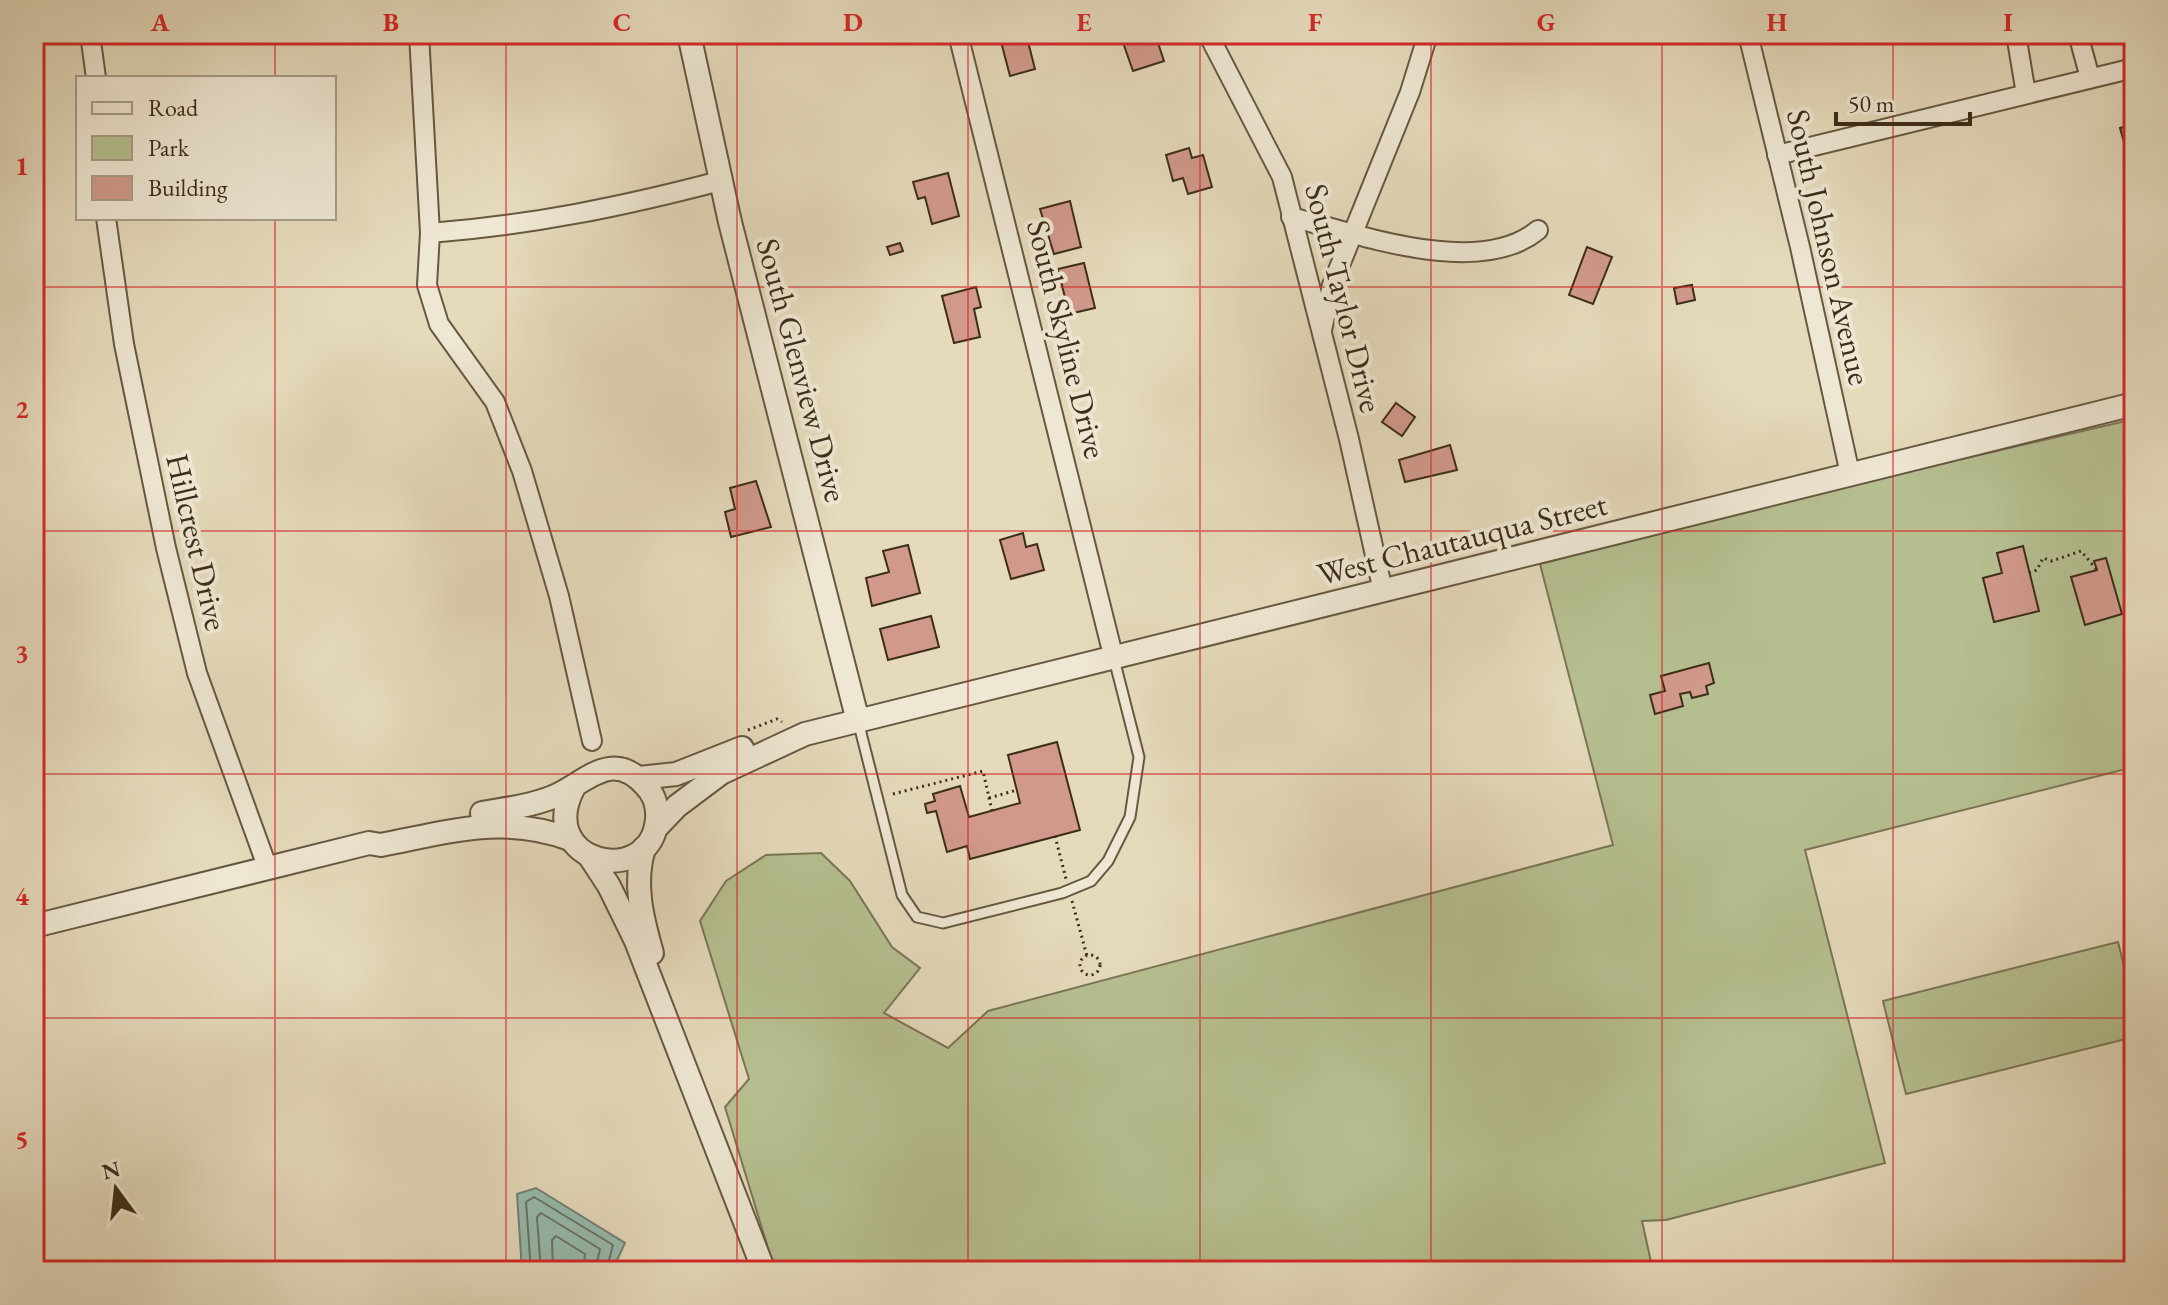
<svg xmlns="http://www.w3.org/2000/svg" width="2168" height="1305" font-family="'EB Garamond',serif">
  <rect width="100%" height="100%" fill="#e5dabc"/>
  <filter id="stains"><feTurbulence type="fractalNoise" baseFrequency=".0025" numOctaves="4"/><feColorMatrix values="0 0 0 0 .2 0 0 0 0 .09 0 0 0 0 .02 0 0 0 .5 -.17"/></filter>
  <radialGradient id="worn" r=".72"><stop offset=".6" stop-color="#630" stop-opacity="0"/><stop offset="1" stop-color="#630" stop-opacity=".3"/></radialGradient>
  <g fill="#b6bf90" stroke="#7a7655" stroke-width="2">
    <polygon points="2134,419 2134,767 1805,850 1885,1163 1666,1220 1642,1221 1653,1271 775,1271 725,1107 749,1079 700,921 726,881 766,855 821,853 850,881 892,947 920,968 884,1013 948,1048 988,1011 1613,845 1540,564 1851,485"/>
    <polygon points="2118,942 2134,1005 2134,1037 1906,1094 1883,1001"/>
  </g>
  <polygon fill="#96bbae" stroke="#728273" stroke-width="2" points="536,1188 625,1243 612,1271 522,1271 517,1194"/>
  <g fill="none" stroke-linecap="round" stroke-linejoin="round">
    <g stroke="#6a7464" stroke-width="2">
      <polyline points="531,1271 526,1202 534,1197 613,1245 606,1271"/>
      <polyline points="541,1271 537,1217 541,1213 600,1249 595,1271"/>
      <polyline points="553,1271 552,1240 556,1236 585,1254 583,1271"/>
    </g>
  </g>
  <g fill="#d1998c" stroke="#3d2d1a" stroke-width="2">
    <polygon points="999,34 1026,34 1035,69 1010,76"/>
    <polygon points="1120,34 1155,34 1164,61 1133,71"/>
    <polygon points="2134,124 2134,151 2127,153 2120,128"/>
    <polygon points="1189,148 1192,158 1203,155 1212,187 1188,194 1183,178 1173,181 1166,155"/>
    <polygon points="948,173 959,216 932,224 925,197 918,199 913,182"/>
    <polygon points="1070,201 1081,247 1054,254 1040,209"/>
    <polygon points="900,243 903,251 890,255 887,247"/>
    <polygon points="1587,247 1612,257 1593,304 1569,295"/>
    <polygon points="1084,263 1095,308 1069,314 1058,269"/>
    <polygon points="1692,285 1695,300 1677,304 1674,288"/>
    <polygon points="976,287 981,307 974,309 980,337 954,343 942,296"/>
    <polygon points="1396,403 1415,417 1402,436 1382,422"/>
    <polygon points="1450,445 1457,470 1405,482 1399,460"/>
    <polygon points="756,481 771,527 731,537 725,512 735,509 730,488"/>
    <polygon points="1023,533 1026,547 1037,544 1044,570 1011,579 1000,540"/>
    <polygon points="908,545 920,593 872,606 866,578 889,572 883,551"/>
    <polygon points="2023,546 2039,611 1994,622 1983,578 2002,573 1997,553"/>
    <polygon points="2106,558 2122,614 2085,625 2071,577 2097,570 2094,561"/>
    <polygon points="931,616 939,647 888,660 880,629"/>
    <polygon points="1709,663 1714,683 1706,686 1708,694 1692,698 1690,692 1680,694 1683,706 1655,714 1650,695 1665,691 1661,676"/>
    <polygon points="1057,742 1080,830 970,859 967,846 947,852 936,811 927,813 925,804 935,801 933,794 960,786 969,817 1020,803 1008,755"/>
  </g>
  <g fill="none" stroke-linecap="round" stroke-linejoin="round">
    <g stroke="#675842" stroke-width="13">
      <polyline id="service" points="858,721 902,895 917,917 943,923 1062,893 1091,881 1108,861 1130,817 1139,757 1114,659"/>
    </g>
    <g stroke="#675842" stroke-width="22">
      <g id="minor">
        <polyline points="90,34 96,78"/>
        <polyline points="419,34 430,233 427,285 439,324 495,402 522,471 559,596 592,741"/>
        <polyline points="958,34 1114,659"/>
        <polyline points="1208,34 1282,177 1349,439 1383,591"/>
        <polyline points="1748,34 1800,247 1850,474"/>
        <polyline points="2016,34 2026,94"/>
        <polyline points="2078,34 2090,78"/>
        <polyline points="1777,155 2134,68"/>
        <path d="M1291,217c67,17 188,62 247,13"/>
        <polyline points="106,218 124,344 166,548 197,673 268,869"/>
        <path d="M430,233c102,-8 191,-26 290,-52"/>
        <polyline points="1322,330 1332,285 1410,92 1428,34"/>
      </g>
    </g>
    <g stroke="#675842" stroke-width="26">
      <g id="tertiary">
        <polyline points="689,34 730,222 858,721"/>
        <polyline points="639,778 676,774 742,748"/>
        <path d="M482,813c24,-4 48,-7 71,-16 33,-14 58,-49 92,-12 9,9 13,22 12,34 -6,71 -124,45 -83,-32"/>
        <polyline points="656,828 677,806 721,773 805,734 2134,404"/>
        <path d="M644,848c-11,35 -2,70 8,105"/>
        <polyline points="590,857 609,886 636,941 764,1271"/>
        <path d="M34,926l335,-83 12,2c68,-13 122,-31 189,-6"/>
      </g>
    </g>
    <g stroke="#3d2d1a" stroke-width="3" stroke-dasharray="2 4" stroke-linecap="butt">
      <polyline points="2029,573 2037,570 2043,558 2052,561 2081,551 2097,570"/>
      <polyline points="748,730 777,719 782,722"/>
      <polyline points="893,794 983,771 992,811"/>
      <polyline points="989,798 1017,790"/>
      <polyline points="1055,836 1066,879"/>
      <polyline points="1072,901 1087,956"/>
      <circle cx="1090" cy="965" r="10"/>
    </g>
    <use href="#service" stroke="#eee7d3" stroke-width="9"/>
    <use href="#minor" stroke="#eee7d3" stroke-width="18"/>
    <use href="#tertiary" stroke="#eee7d3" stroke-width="22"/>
  </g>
  <path fill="none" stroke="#d62828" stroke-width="2" stroke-opacity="0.55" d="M275,34v44M506,34v1237M737,34v1237M968,34v1237M1200,34v1237M1431,34v1237M1662,34v1237M1893,34v1237M275,218v1053M34,287h2100M34,531h2100M34,774h2100M34,1018h2100"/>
  <g text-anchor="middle" stroke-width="8" stroke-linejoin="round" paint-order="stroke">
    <g font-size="32" fill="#3d2d1a" stroke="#eee7d3">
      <text transform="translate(1829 247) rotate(77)" y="11">South Johnson Avenue</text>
      <text transform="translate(1344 298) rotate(76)" y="11">South Taylor Drive</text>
      <text transform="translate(1067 339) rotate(76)" y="11">South Skyline Drive</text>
      <text transform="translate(802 370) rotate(75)" y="11">South Glenview Drive</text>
      <text transform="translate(1462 539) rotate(-14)" y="11">West Chautauqua Street</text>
      <text transform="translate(197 542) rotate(77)" y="11">Hillcrest Drive</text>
    </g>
  </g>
  <rect width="2168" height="1305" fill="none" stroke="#e5dabc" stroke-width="88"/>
  <rect x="76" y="76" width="260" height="144" fill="#eee7d3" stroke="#a79d89" stroke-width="2"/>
  <rect x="92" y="102" width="40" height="12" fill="#eee7d3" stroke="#a79d89" stroke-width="2"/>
  <text x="148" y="116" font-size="24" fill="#3d2d1a">Road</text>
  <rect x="92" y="136" width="40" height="24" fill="#b6bf90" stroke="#a79d89" stroke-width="2"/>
  <text x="148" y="156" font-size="24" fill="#3d2d1a">Park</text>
  <rect x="92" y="176" width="40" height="24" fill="#d1998c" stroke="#a79d89" stroke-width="2"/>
  <text x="148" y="196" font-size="24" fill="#3d2d1a">Building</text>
  <g transform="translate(116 1189) rotate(345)" stroke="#eee7d3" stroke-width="6" paint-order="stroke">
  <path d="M0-6L14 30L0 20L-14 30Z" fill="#3d2d1a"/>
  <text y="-12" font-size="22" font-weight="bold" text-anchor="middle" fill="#3d2d1a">N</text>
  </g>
  <path d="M1836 112v12h134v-12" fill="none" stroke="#3d2d1a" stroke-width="4"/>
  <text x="1848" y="112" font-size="24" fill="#3d2d1a" stroke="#eee7d3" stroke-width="6" paint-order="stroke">50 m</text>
  <rect x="44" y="44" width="2080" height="1217" fill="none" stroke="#d62828" stroke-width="3"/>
  <g font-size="26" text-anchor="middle" font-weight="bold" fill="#d62828">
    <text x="160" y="31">A</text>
    <text x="391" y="31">B</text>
    <text x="622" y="31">C</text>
    <text x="853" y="31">D</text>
    <text x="1084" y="31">E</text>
    <text x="1315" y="31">F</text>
    <text x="1546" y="31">G</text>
    <text x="1777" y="31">H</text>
    <text x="2008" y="31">I</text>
    <text x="22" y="175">1</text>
    <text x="22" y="418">2</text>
    <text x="22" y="662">3</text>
    <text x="22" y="905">4</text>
    <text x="22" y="1148">5</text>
  </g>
  <rect width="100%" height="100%" filter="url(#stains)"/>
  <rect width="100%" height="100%" fill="url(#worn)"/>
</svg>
